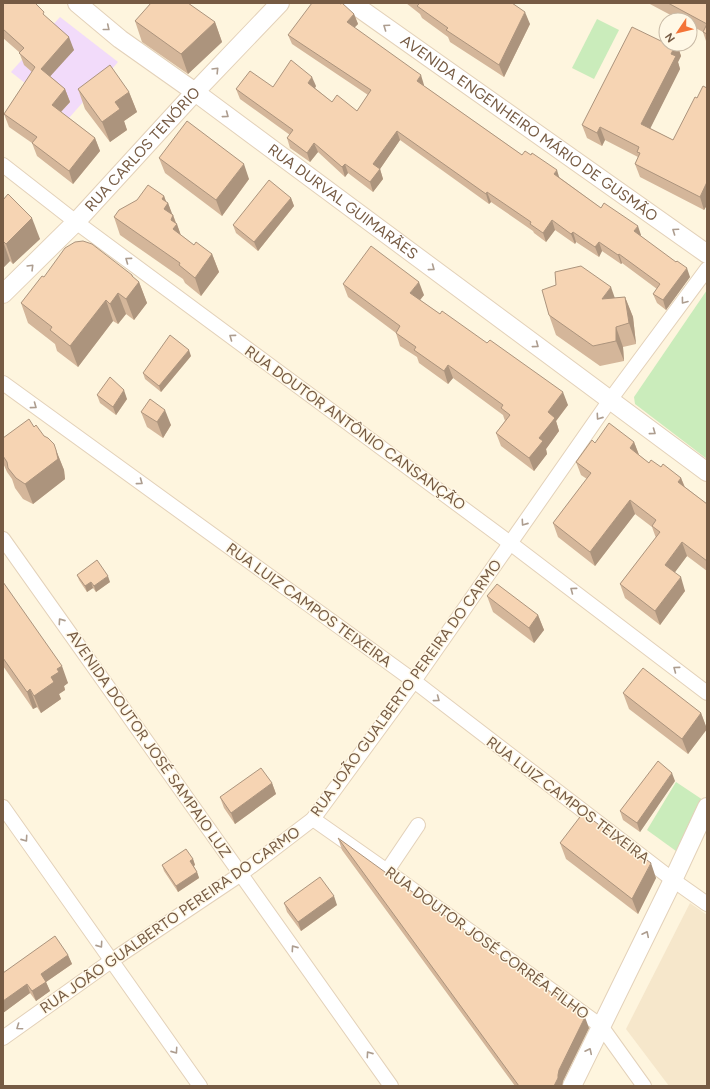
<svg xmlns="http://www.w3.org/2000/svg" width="710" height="1089" font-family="Figtree,sans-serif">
  <rect width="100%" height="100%" fill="#fef5de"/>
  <polygon fill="#f6e7cb" points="690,903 707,915 707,1086 669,1086 626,1029"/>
  <polygon fill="#f2dbfa" points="60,17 118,62 69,118 11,72"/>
  <g fill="#caecbb">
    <polygon points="597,19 619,30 594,79 572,68"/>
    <polygon points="707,290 707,459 635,404 634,397"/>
    <polygon points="676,782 703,800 676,851 647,830"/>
  </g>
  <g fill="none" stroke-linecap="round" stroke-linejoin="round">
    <g stroke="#e3d1b9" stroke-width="16">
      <g id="minor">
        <polyline points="3,165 76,222 510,543 707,693"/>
        <polyline points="3,383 414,681 673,880 707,904"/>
        <polyline points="3,539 391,1086"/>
        <polyline points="3,807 200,1086"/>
        <polyline points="313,819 387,871 601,1026 644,1086"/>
        <polyline points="387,871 418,825"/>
        <polyline points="3,1038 111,961 241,874 313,819 414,681 610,400 707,269"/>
      </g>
    </g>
    <g stroke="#e3d1b9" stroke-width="20">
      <g id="tertiary">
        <path id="s1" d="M77,3l43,36 75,53 512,380"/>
        <path id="s2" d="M352,3l355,251"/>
        <path id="s3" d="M3,294l73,-72 119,-130 85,-89"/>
        <polyline points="572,1086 673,880 707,807"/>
      </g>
    </g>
    <use href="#minor" stroke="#fff" stroke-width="14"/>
    <use href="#tertiary" stroke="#fff" stroke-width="18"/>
  </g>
  <g fill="#d4b69a">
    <polygon points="3,3 46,17 74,50 50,76 65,89 70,102 61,112 95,138 100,151 73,184 37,156 32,143 9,127 4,114 32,72 24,65 19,52 3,38"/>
    <polygon points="406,3 512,3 530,24 504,77 450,42 448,37 422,18 420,14"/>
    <polygon points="648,3 707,3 707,44 703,32 690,25 690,20 680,20"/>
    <polygon points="354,14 358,24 354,28 424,85 424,86 522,155 559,177 601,208 641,235 641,236 690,277 666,310 657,303 653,294 657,289 622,263 621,264 602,251 599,257 576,242 575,244 555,230 546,242 534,233 533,231 491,202 489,204 400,140 380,169 383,179 373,192 348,173 345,177 318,152 310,162 290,148 287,138 290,135 240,99 236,89 273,87 316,86 315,88 332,102 357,111 368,95 292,44 288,35"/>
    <polygon points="135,21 215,22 222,42 188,74 142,42"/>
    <polygon points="666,44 677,44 681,56 678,62 680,69 650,128 673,140 697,98 707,88 707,205 704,210 640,177 635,164 638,157 605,140 602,146 587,138 582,125"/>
    <polygon points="78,89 129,92 137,112 124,121 127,130 110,142 85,109"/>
    <polygon points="159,158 249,179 222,216 165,173"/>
    <polygon points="164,196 166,202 168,203 172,215 173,215 181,235 194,245 212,254 219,272 201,296 185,283 183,279 120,235 114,217 137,200"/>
    <polygon points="291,198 294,206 258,251 236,233 233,225"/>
    <polygon points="3,200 40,239 13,264 10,261 3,268"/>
    <polygon points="132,275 133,278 139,282 147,303 134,320 126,314 118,324 113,321 78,367 57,351 55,344 28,323 21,303 44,277"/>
    <polygon points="343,284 424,295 420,300 568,405 556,421 559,431 546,449 547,454 534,471 501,446 496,433 505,421 503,415 453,378 448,384 419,363 417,357 400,346 396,333 348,297"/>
    <polygon points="556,285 615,298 625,297 633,317 636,344 623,347 624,361 600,366 556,335 549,315"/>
    <polygon points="191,356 161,392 145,379 143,373"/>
    <polygon points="97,395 127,399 116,415 100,403"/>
    <polygon points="141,412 171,425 163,438 147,427"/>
    <polygon points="34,427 44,436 56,450 64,470 65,479 33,504 23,499 15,488 12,479 7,472 3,463 3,438"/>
    <polygon points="634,442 639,455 649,463 661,467 681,478 685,487 707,504 707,571 687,556 674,573 685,591 660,625 625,598 620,584 656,538 652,527 635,514 595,566 558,537 553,523 587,479 581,475 576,462 595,443"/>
    <polygon points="77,575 110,582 96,592 93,588 87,592 79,580"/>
    <polygon points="3,582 68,683 64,686 65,690 59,694 61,699 41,713 37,707 33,709 3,666"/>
    <polygon points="487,596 538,615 544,630 534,643 493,612"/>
    <polygon points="623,693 701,713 707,729 688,754 629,709"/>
    <polygon points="675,781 640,832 623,820 620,811"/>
    <polygon points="272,783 276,794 235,824 224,808 220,797"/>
    <polygon points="338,838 589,1028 563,1081 562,1086 515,1086 342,850"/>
    <polygon points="560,843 656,878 638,914 566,859"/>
    <polygon points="193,859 195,865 194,866 197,872 199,878 178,892 164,871 162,865"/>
    <polygon points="284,903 337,905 301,931 287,912"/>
    <polygon points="68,955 72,964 46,982 50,991 36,1001 30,993 3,1013 3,973"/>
  </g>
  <g fill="#ac947d">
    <polygon points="525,12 530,24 504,77 499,65"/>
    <polygon points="354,14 358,24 350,32 347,22"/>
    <polygon points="215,22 222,42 188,74 181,54"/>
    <polygon points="69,37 74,50 46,81 41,69"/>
    <polygon points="676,44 677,44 681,56 678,62 680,69 646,137 641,124 671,54"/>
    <polygon points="421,75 424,85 420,91 417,81"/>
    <polygon points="312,77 316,86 312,93 308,83"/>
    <polygon points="65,89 70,102 56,117 52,105"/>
    <polygon points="129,92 137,112 124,121 127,130 110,142 102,122 115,102"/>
    <polygon points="600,127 605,140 602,146 597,133"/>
    <polygon points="397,131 400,140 380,169 383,179 373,192 370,182 373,164"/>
    <polygon points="95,138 100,151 73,184 69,171"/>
    <polygon points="314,143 318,152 310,162 307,153"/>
    <polygon points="244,164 249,179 222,216 216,200"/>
    <polygon points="345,164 348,173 345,177 342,167"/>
    <polygon points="557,170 560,180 554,174"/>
    <polygon points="707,182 707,205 704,210 700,197"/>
    <polygon points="487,192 491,202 489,204 486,194"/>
    <polygon points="164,196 167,204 168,203 173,216 173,215 176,224 177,224 183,242 173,229 164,209 162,199"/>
    <polygon points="291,198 294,206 258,251 254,242"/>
    <polygon points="32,218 40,239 13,264 6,244"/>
    <polygon points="552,220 555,230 546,242 543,233"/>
    <polygon points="638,226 641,235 637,241 634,231"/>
    <polygon points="573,232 576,242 575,244 571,234"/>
    <polygon points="3,241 10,261 3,268"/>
    <polygon points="599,242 602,251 599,257 595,247"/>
    <polygon points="212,254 219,272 201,296 195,278"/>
    <polygon points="619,254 622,263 621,264 618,255"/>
    <polygon points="687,268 690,277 666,310 663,300"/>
    <polygon points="132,275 136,286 139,282 147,303 134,320 126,299"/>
    <polygon points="419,282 424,295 415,306 410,293"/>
    <polygon points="611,287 618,307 602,299"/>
    <polygon points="118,293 126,314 118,324 110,304"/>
    <polygon points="625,297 633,317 636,344 629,323"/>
    <polygon points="106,300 113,321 78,367 70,346"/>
    <polygon points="616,327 623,347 624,361 616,341"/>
    <polygon points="189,350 191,356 161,392 159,386"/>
    <polygon points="448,365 453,378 448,384 444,371"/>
    <polygon points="124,390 127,399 116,415 113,407"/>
    <polygon points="563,392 568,405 556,421 559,431 546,449 547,454 534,471 529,458 539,438 548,412"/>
    <polygon points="165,410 171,425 163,438 157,422"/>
    <polygon points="634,442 639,455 630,448"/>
    <polygon points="56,450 64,470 65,479 33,504 25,484"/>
    <polygon points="681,478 686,491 678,482"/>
    <polygon points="630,500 635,514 595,566 590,552"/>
    <polygon points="682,542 687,556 670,579 665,565"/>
    <polygon points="108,576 110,582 96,592 94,586"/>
    <polygon points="681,577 685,591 660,625 655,611"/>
    <polygon points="91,582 93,588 87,592 85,586"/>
    <polygon points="538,615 544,630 534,643 529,628"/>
    <polygon points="62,666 68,683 64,686 65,690 59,694 61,699 41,713 34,696 51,677 57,669"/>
    <polygon points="30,689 37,707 33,709 27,692"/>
    <polygon points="701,713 707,729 688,754 682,739"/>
    <polygon points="672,773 675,781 640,832 637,823"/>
    <polygon points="272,783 276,794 235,824 231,813"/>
    <polygon points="193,859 195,865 192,867 190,861"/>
    <polygon points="651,863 656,878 638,914 632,899"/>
    <polygon points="197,872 199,878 178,892 176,886"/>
    <polygon points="334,896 337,905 301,931 298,922"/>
    <polygon points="68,955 72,964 46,982 50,991 36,1001 32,991 41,974"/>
    <polygon points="27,984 30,993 3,1013 3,1001"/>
    <polygon points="585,1017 589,1028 563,1081 562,1086 554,1086 559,1070"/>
  </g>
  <g fill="#f6d4b3" stroke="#ac947d">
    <polygon points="3,3 35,3 44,12 43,14 69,37 41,69 65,89 52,105 95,138 69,171 32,143 37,137 4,114 35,67 19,53 24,48 3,29"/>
    <polygon points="151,3 188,3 215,22 181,54 135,21"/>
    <polygon points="312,3 339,3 340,4 342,3 354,14 347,22 421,75 417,81 522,155 525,151 531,155 532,153 557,170 554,174 601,208 604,203 638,226 634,231 676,262 677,261 687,268 663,300 653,294 660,284 619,254 618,255 599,242 595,247 573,232 571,234 552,220 543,233 530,224 531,222 487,192 486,194 397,131 373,164 380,169 370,182 345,164 342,167 314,143 307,153 287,138 293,130 236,89 250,71 273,87 291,60 312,77 308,83 332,102 337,95 357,111 371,90 288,35"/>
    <polygon points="418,3 512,3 525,12 499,65 446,30 448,28 417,6 419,4"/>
    <polygon points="668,3 707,3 707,34 703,32 707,24"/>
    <polygon points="632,27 663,42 666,38 666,44 676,44 671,54 676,56 641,124 673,140 695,97 697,98 703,86 707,88 707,182 700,197 635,164 640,153 637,152 639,147 600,127 597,133 582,125"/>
    <polygon points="110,65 129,92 115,102 120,109 102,122 78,89"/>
    <polygon points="187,121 244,164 216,200 159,158"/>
    <polygon points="269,180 291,198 254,242 233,225"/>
    <polygon points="148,185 164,196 162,199 168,203 164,209 173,215 171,220 177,224 173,229 194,245 196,242 212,254 195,278 179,265 180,263 114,217 119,210 137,200"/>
    <polygon points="8,194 32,218 6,244 3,241 3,200"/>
    <polygon points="83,241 92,244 132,275 132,276 139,282 126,299 118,293 110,304 106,300 70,346 50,330 52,327 21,303 42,276 44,277 65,248 75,242"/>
    <polygon points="371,246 419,282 410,293 440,314 442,311 487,343 490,340 563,392 548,412 555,418 539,438 543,441 529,458 496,433 510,415 501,408 503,405 448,365 444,371 414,350 416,347 396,333 400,326 343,284"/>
    <polygon points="581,266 611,287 602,299 625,297 629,323 616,327 616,341 593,346 549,315 542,290 556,285 555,272"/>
    <polygon points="170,335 189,350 159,386 143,373"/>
    <polygon points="110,377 124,390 113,407 97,395"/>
    <polygon points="150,399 165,410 157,422 141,412"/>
    <polygon points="29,419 34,427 36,425 44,436 48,438 54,444 56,450 58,459 25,484 16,478 8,468 7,462 3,456 3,438"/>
    <polygon points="609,423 634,442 630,448 649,463 651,460 661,467 663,464 681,478 678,482 707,504 707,561 682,542 665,565 681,577 655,611 620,584 660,532 652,526 656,520 630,500 590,552 553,523 591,473 576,462 592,440 595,443"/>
    <polygon points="97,560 108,576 94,586 91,582 85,586 77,575"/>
    <polygon points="3,582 62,666 57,669 59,672 51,677 54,682 34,696 30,689 27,692 3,658"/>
    <polygon points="497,584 538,615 529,628 487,596"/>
    <polygon points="643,668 701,713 682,739 623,693"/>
    <polygon points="658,761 672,773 637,823 620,811"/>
    <polygon points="261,768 272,783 231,813 220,797"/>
    <polygon points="583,813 651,863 632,899 560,843"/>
    <polygon points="338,838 585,1017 559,1070 558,1075 558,1078 554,1086 519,1086"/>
    <polygon points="186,849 193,859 190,861 197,872 176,886 162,865"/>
    <polygon points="320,877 334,896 298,922 284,903"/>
    <polygon points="55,936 68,955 41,974 46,982 32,991 27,984 3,1001 3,973"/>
  </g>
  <defs><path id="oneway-chevron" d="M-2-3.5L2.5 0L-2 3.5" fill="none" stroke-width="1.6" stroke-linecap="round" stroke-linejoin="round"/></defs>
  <g stroke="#ad9d8f">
    <use href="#oneway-chevron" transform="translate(386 27) rotate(-145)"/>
    <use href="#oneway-chevron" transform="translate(107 28) rotate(39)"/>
    <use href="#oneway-chevron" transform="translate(216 70) rotate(-46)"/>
    <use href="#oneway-chevron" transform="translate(226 115) rotate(37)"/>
    <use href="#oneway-chevron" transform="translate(675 231) rotate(-145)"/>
    <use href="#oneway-chevron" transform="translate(128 260) rotate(-144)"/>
    <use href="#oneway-chevron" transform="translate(31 267) rotate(-45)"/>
    <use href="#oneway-chevron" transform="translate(432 268) rotate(37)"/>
    <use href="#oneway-chevron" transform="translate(684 301) rotate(127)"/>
    <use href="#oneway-chevron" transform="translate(232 337) rotate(-144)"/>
    <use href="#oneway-chevron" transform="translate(536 345) rotate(37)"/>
    <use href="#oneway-chevron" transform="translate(34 406) rotate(36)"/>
    <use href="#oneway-chevron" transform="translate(599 417) rotate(125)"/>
    <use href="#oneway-chevron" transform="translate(653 432) rotate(36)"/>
    <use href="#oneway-chevron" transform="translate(140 482) rotate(36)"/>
    <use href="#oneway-chevron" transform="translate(524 523) rotate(125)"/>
    <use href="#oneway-chevron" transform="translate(573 590) rotate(-143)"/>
    <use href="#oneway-chevron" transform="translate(61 621) rotate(-125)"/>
    <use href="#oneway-chevron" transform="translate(676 669) rotate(-143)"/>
    <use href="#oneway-chevron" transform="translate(437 699) rotate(37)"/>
    <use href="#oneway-chevron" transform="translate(25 839) rotate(55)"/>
    <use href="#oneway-chevron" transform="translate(646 934) rotate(-64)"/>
    <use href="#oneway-chevron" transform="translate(100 945) rotate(55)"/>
    <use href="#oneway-chevron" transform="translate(294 948) rotate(-125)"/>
    <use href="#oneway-chevron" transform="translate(19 1027) rotate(145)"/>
    <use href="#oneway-chevron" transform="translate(175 1051) rotate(55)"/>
    <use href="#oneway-chevron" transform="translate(589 1051) rotate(-64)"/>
    <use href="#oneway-chevron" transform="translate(369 1054) rotate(-125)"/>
  </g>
  <g text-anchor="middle" stroke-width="3" stroke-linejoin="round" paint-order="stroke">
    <g font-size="15" fill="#765b44" stroke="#fff8e6">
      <text dy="5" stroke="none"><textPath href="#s2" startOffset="217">AVENIDA ENGENHEIRO MÁRIO DE GUSMÃO</textPath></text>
      <text dy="5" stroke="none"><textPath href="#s3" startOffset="201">RUA CARLOS TENÓRIO</textPath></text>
      <text dy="5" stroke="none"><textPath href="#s1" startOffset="332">RUA DURVAL GUIMARÃES</textPath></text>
      <text transform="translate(355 428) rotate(36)" y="5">RUA DOUTOR ANTÔNIO CANSANÇÃO</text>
      <text transform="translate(309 605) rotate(36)" y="5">RUA LUIZ CAMPOS TEIXEIRA</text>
      <text transform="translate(406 688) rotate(-54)" y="5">RUA JOÃO GUALBERTO PEREIRA DO CARMO</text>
      <text transform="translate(149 744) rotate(55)" y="5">AVENIDA DOUTOR JOSÉ SAMPAIO LUZ</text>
      <text transform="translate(568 800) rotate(37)" y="5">RUA LUIZ CAMPOS TEIXEIRA</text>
      <text transform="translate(170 920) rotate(-35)" y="5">RUA JOÃO GUALBERTO PEREIRA DO CARMO</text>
      <text transform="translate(487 943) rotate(36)" y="5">RUA DOUTOR JOSÉ CORRÊA FILHO</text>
    </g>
  </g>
  <rect width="710" height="1089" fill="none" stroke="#765b44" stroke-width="8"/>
  <g transform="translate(678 32) rotate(235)"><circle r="19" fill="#fff8e6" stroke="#c8b9a5"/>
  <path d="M0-3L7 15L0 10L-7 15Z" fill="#f47437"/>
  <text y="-6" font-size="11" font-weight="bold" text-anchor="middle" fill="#765b44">N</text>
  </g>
</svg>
